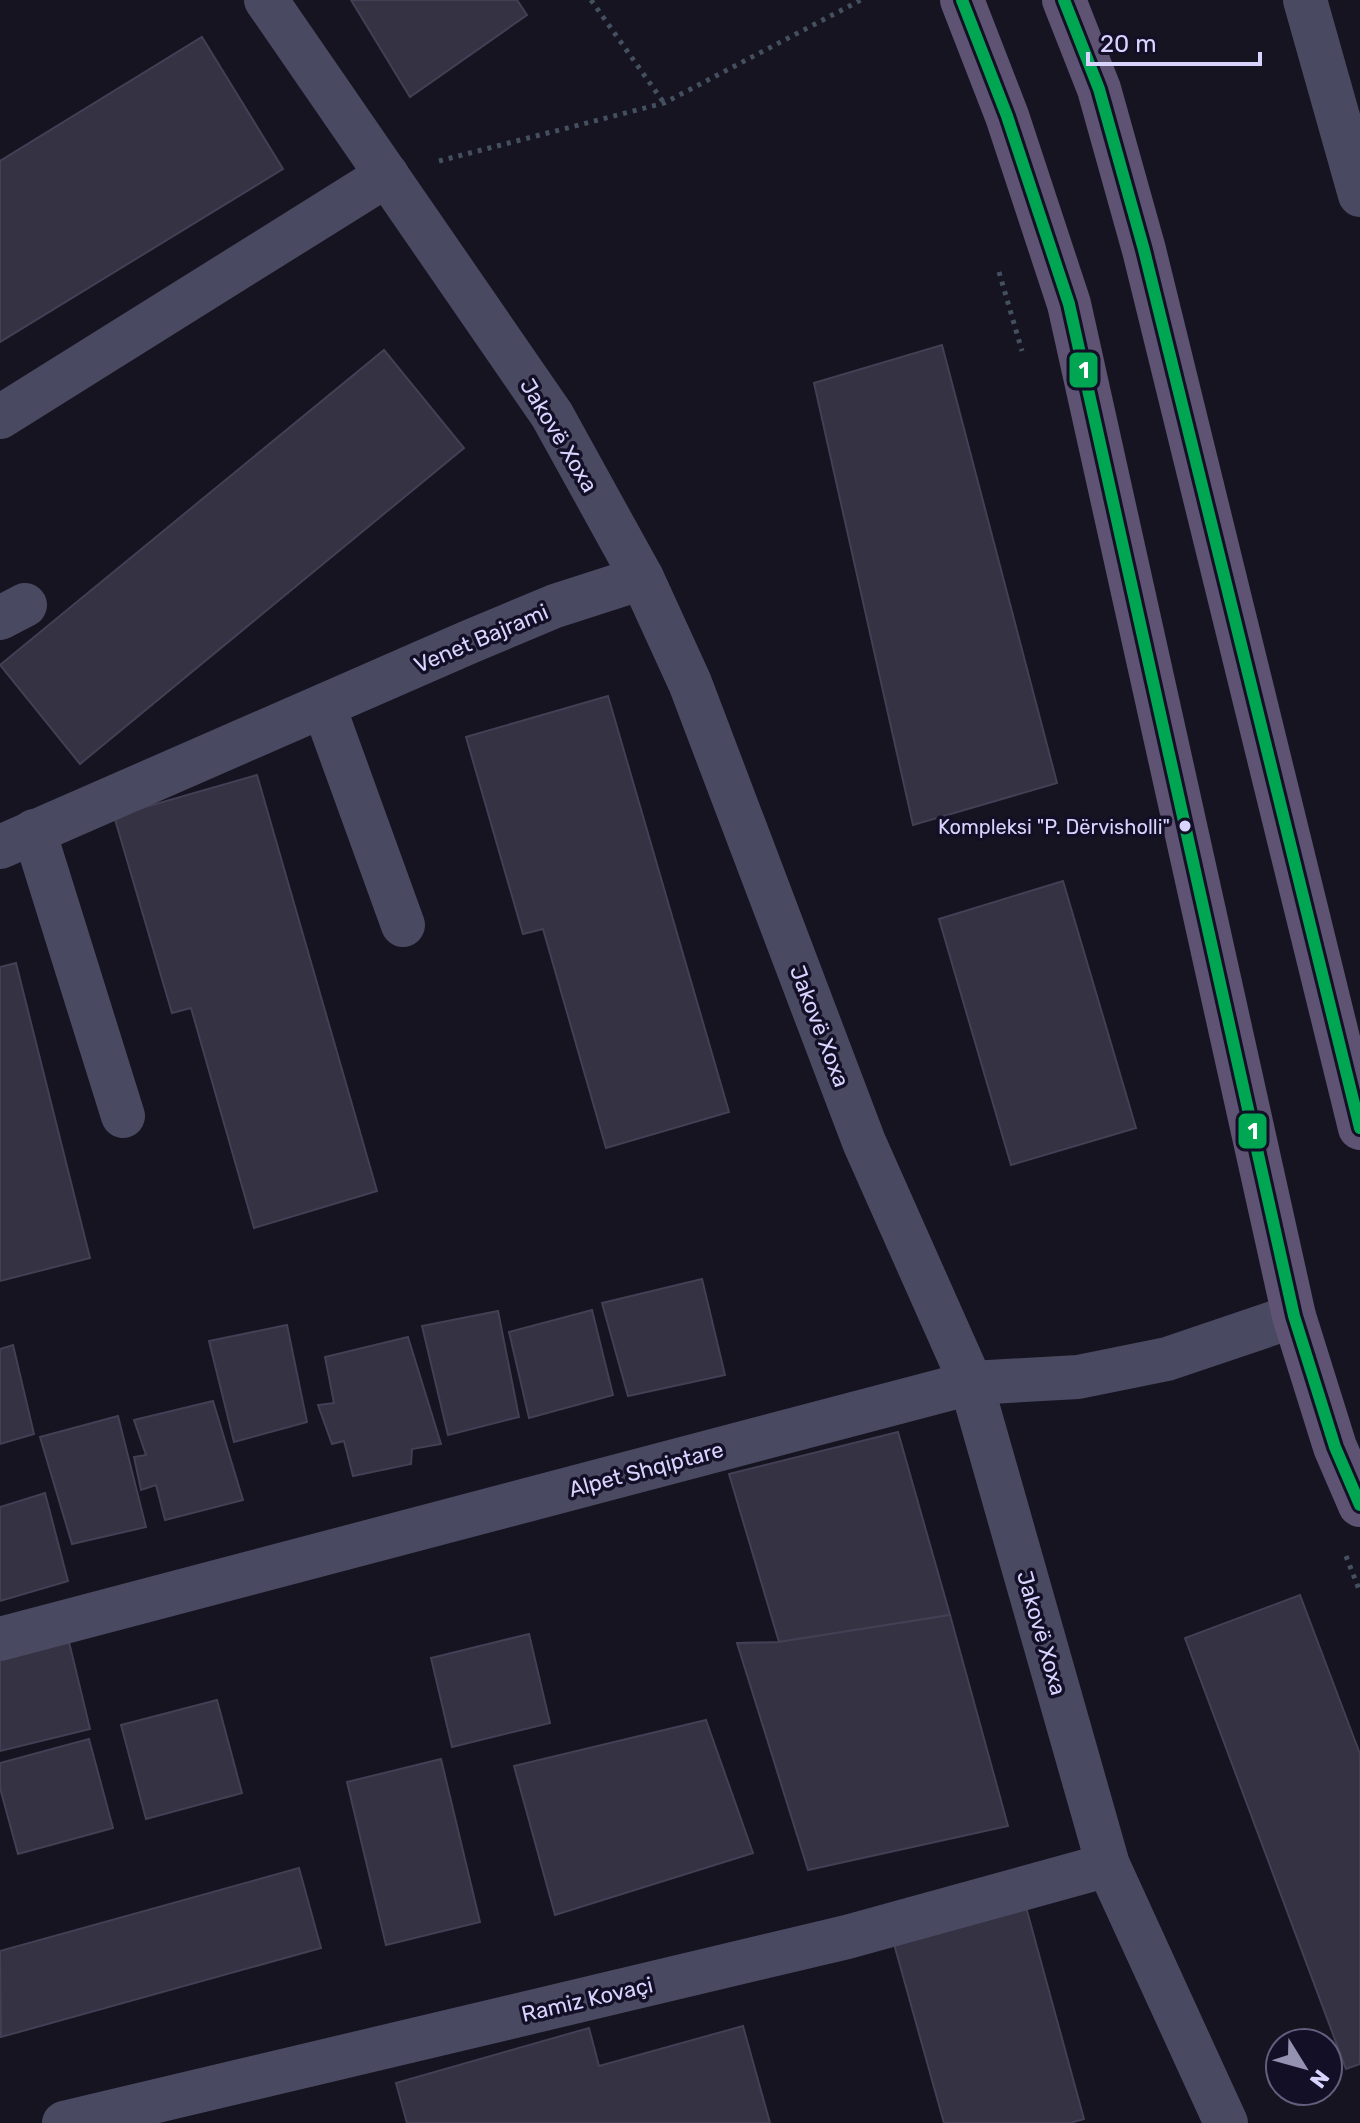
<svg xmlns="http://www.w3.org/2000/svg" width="1360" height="2123" font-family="Rubik,sans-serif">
  <rect width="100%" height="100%" fill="#161421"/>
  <g fill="#343243" stroke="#433f54" stroke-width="2">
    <polygon points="351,0 517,0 527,15 410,97"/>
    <polygon points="202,37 283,169 0,342 0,161"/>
    <polygon points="942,345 1057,783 913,825 814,383"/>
    <polygon points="384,350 464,448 80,764 0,665"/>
    <polygon points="608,696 729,1112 606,1148 543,929 523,934 466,737"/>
    <polygon points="257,775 377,1191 254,1228 191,1008 172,1013 114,816"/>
    <polygon points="1063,881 1136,1128 1011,1165 939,919"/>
    <polygon points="16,963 90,1258 0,1281 0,967"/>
    <polygon points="702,1279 725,1375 628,1396 602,1303"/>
    <polygon points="592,1310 613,1395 529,1418 509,1332"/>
    <polygon points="498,1311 519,1417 448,1435 422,1326"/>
    <polygon points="287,1325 307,1422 234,1442 209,1341"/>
    <polygon points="408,1337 441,1444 412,1449 411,1464 353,1476 344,1441 332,1444 318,1405 334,1403 325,1357"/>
    <polygon points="13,1345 34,1434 0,1444 0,1349"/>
    <polygon points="213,1401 243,1500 165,1520 156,1485 141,1490 134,1457 146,1455 134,1420"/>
    <polygon points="118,1416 146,1527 72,1544 40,1437"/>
    <polygon points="898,1432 950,1615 779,1642 729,1474"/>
    <polygon points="45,1493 68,1581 0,1601 0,1507"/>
    <polygon points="1300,1595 1360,1754 1360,2064 1346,2069 1185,1638"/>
    <polygon points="950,1615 1008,1826 808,1870 737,1643 779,1642"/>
    <polygon points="529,1634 550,1723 452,1747 431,1658"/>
    <polygon points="69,1642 90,1729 0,1751 0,1658"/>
    <polygon points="217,1700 242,1793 146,1819 121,1725"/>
    <polygon points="706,1720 753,1853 555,1915 514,1766"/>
    <polygon points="89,1739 113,1828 18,1854 0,1788 0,1763"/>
    <polygon points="441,1759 480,1922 386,1945 347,1782"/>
    <polygon points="299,1868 321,1948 1,2037 0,1951"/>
    <polygon points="1026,1907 1084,2119 1070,2123 944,2123 894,1944"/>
    <polygon points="743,2026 770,2123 407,2123 396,2083 589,2028 599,2066"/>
  </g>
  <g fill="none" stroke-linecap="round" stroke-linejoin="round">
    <g stroke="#44505f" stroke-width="5" stroke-dasharray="4 6" stroke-linecap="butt">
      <polyline points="591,0 664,103"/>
      <polyline points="439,161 664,103 861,0"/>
      <polyline points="999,272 1022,351"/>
      <polyline points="1346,1556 1360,1592"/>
    </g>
    <g stroke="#4a4962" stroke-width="44">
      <polyline points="266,0 552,415 642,578 690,683 864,1142 971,1383 1108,1865 1226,2123"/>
      <polyline points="1305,0 1360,195"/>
      <polyline points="0,417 387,175"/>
      <polyline points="0,618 25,605"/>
      <polyline points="324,707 403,925"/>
      <polyline points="34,831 123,1116"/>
      <polyline points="0,847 469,642 555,606 642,578"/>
      <polyline points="0,1639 971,1383 1078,1377 1167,1359 1294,1316"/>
      <polyline points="64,2123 847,1937 1108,1865"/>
    </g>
    <g stroke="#5e5373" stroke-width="44">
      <polyline points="962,0 1007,116 1069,304 1294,1316 1335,1447 1360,1505"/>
      <polyline points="1064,0 1099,89 1144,250 1360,1128"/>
    </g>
    <g stroke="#130f26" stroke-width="18">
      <g id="bus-1">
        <polyline points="962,0 1007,116 1069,304 1294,1316 1335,1447 1360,1505"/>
        <polyline points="1064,0 1099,89 1144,250 1360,1128"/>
      </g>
    </g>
    <use href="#bus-1" stroke="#00a651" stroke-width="12"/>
  </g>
  <circle fill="#d9d4ff" stroke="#130f26" stroke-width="3" cx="1185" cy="826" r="7"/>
  <g text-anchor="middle" stroke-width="7" stroke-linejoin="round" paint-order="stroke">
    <g font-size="20" fill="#d9d4ff" stroke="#130f26" text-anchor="end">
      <text x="1170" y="834">Kompleksi "P. Dërvisholli"</text>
    </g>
    <g font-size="22" fill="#d9d4ff" stroke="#130f26">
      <text transform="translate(559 435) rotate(59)" y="8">Jakovë Xoxa</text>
      <text transform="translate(481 638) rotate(-23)" y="8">Venet Bajrami</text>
      <text transform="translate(820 1026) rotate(69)" y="8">Jakovë Xoxa</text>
      <text transform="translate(646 1469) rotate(-15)" y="8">Alpet Shqiptare</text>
      <text transform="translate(1042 1633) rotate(74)" y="8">Jakovë Xoxa</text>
      <text transform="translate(587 1999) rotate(-13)" y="8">Ramiz Kovaçi</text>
    </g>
  </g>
  <g stroke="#130f26" stroke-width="3">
    <rect x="1068" y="351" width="31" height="38" rx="8" fill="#00a651"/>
    <rect x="1237" y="1112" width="31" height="38" rx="8" fill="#00a651"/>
  </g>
  <g font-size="22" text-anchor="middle" font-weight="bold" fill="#fff">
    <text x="1084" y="378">1</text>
    <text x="1253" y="1139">1</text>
  </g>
  <g transform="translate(1304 2067) rotate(127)"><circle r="38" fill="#130f26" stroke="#625e7d" stroke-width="2"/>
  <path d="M0-6L14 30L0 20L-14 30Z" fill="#9591b1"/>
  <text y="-12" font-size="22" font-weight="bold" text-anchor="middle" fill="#d9d4ff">N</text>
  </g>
  <path d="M1088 52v12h172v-12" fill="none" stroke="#d9d4ff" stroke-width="4"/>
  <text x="1100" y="52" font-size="24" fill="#d9d4ff" stroke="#130f26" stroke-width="6" paint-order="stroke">20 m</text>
</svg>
